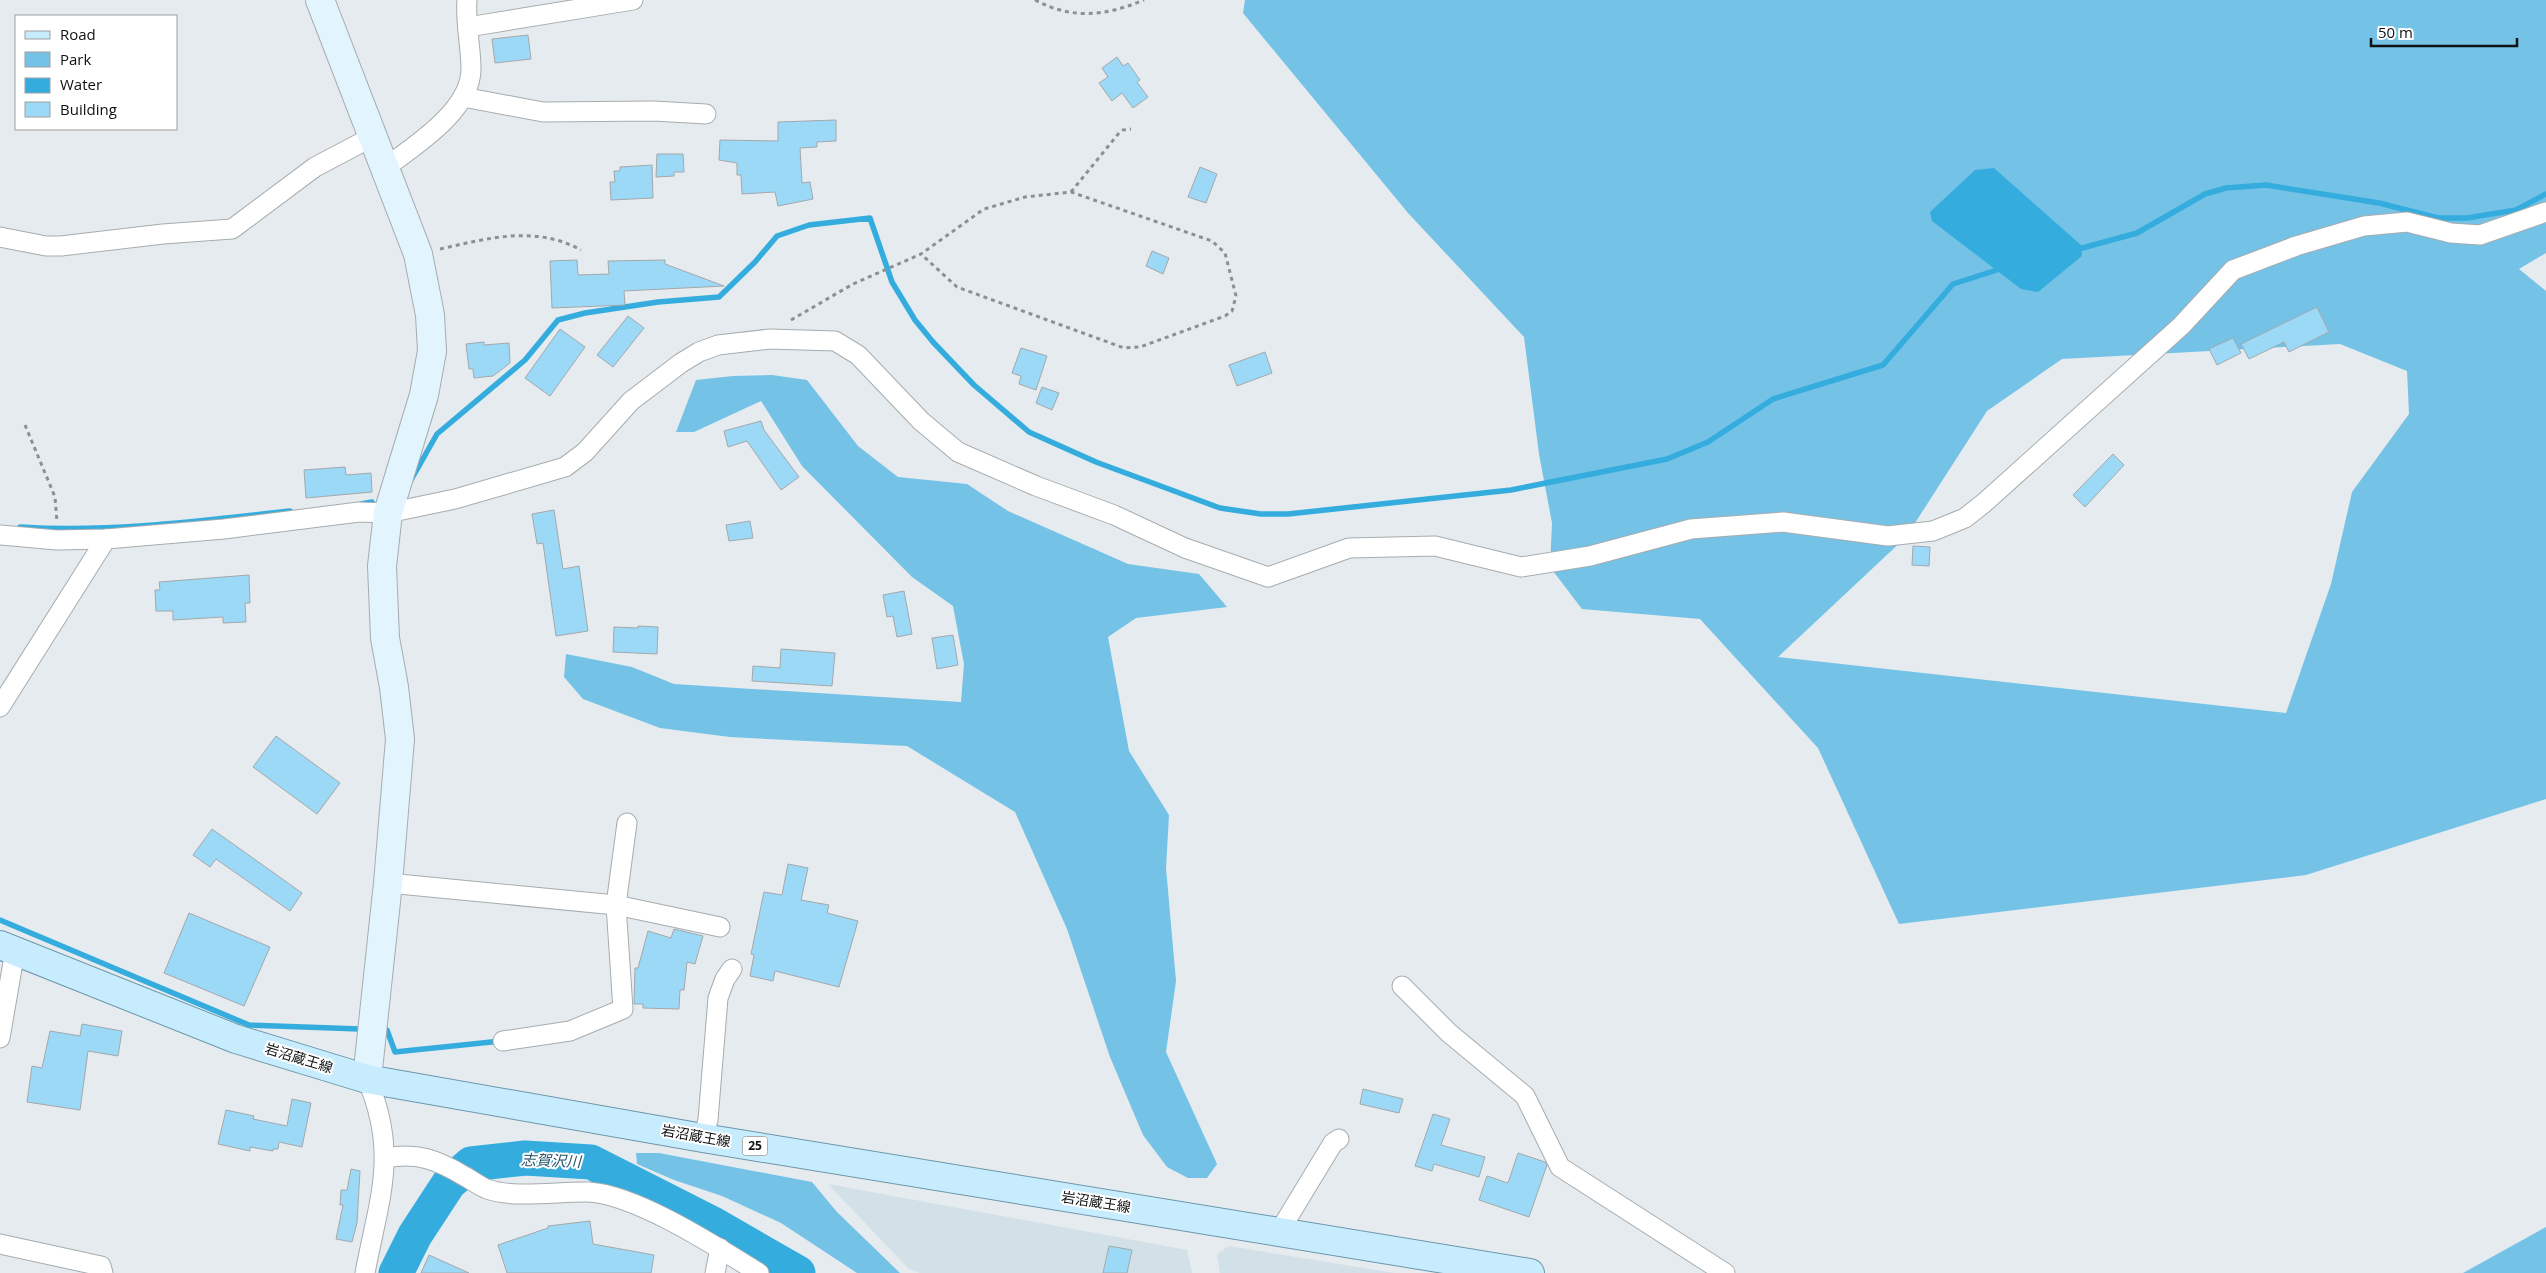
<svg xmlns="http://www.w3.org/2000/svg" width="2546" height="1273" font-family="'Open Sans','Noto Sans JP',sans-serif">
  <rect width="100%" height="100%" fill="#e5ebee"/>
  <g fill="#d2e0e7">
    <polygon points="828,1184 1187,1250 1192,1273 920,1273 908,1268"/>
    <polygon points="1229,1246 1394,1273 1220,1273 1217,1254"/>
  </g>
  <g fill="#75c2e7" fill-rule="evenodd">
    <path d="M1245,0h1301v253l-27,16 27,22v508l-240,76 -407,49 -81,-176 -118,-129 -118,-10 -32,-42 2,-44 -13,-69 -15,-117 -116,-124 -165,-200zM2340,344l67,27 2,43 -57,78 -21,92 -45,129 -508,-56 128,-120 81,-126 75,-52z"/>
    <polygon points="772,375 807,380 858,446 898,477 967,484 1008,511 1128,564 1199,574 1227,607 1136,618 1108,637 1129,751 1169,815 1166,868 1176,981 1166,1052 1217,1164 1207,1178 1188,1178 1167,1167 1143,1135 1110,1057 1067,929 1015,812 907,746 730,737 660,728 583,699 564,677 566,654 632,667 674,684 961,702 964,664 953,606 912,577 802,466 761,401 694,432 676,432 696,380 733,376"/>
    <polygon points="636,1153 659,1153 812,1182 837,1212 900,1273 857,1273 781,1223 722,1196 674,1180 637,1164"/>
    <polygon points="2546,1227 2546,1273 2463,1273"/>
  </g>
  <polygon fill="#34adde" points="1994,168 2081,245 2082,256 2038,292 2021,289 1932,221 1930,212 1975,170"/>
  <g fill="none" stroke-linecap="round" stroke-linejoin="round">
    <g stroke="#34adde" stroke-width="5.5">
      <polyline points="2075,250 2137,233 2205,194 2226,188 2266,185 2379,203 2438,218 2467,218 2516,210 2546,194"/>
      <polyline points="411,480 437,434 525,360 558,320 585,313 658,302 719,297 755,262 777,236 809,225 870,218 892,282 915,320 933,342 974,385 1029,432 1096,462 1220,508 1261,514 1288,514 1511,490 1667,459 1708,442 1773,399 1883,365 1953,284 2000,269"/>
      <polyline points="361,504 372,502"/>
      <path d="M20,527c89,6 181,-6 270,-16"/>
      <polyline points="0,920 249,1025 360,1029"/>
      <polyline points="387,1030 395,1052 501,1041"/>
    </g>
    <polyline stroke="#34adde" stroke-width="35" points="396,1273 415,1235 449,1183 471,1164 525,1158 591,1162 711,1223 798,1273"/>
  </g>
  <g fill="#9cd9f7" stroke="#a3a8ab">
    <polygon points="528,35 531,59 495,63 492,39"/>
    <polygon points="1117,57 1123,66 1128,63 1140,80 1137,82 1148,97 1133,108 1122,93 1112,101 1099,83 1108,77 1102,68"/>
    <polygon points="836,120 836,141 817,142 817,147 800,148 802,183 810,182 813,199 778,206 775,192 742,194 741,175 737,175 737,163 719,160 720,140 778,141 778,122"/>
    <polygon points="657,154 683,154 684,172 674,172 674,176 656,177"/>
    <polygon points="652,165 653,198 611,200 610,182 615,182 614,171 620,171 620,167"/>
    <polygon points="1200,167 1217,174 1206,203 1188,197"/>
    <polygon points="1152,251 1169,258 1163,274 1146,266"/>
    <polygon points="577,260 578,275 609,274 608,261 665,260 665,264 724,286 624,291 625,305 552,308 550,261"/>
    <polygon points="2317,307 2329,332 2289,352 2284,342 2249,359 2241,344"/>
    <polygon points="628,316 644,328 613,367 597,355"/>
    <polygon points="560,329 585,347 550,396 525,378"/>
    <polygon points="2233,338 2241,353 2217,365 2209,349"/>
    <polygon points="484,342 484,345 509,343 510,363 493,376 474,378 473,369 469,369 466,344"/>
    <polygon points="1021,348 1047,356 1036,390 1019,384 1021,376 1012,373"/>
    <polygon points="1265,352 1272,373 1237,386 1229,365"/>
    <polygon points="1042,387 1059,393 1052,410 1036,403"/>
    <polygon points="761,421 764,430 799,477 781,490 747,441 728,447 724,431"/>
    <polygon points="2113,454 2124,465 2085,507 2073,495"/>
    <polygon points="345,467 346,475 371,473 372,492 306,498 304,470"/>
    <polygon points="554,510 563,569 579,566 588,631 556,636 543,543 537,544 532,514"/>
    <polygon points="750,521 753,538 729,541 726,525"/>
    <polygon points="1913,546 1930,547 1929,566 1912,565"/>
    <polygon points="249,575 250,603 245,603 246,622 223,623 223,617 173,620 173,611 156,611 155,590 160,590 159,582"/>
    <polygon points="904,591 912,634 897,637 893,616 887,617 883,595"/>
    <polygon points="638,626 658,627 657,654 613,652 614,627 638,628"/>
    <polygon points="953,635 958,665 937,669 932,638"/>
    <polygon points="781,649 835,653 832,686 752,681 753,666 780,668"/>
    <polygon points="276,736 340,783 317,814 253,767"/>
    <polygon points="212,829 302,893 290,911 216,859 210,867 193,855"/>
    <polygon points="788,864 808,868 801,900 829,905 827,913 858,921 839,987 775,971 773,981 750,976 754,955 751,954 764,892 782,895"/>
    <polygon points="189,913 270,947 244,1006 164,973"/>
    <polygon points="674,929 703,936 695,964 687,962 684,990 680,990 679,1009 643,1008 643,1004 634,1004 635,968 638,968 648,931 671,938"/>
    <polygon points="82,1024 122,1031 118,1056 88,1051 80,1110 27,1102 32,1066 42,1068 50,1031 80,1036"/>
    <polygon points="1363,1089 1403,1099 1399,1113 1360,1104"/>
    <polygon points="292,1099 311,1103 302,1147 279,1142 278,1149 273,1149 273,1151 250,1147 250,1151 218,1144 226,1110 254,1116 253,1119 287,1126"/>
    <polygon points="1433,1114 1450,1119 1441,1145 1485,1157 1479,1177 1434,1164 1432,1171 1415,1166"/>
    <polygon points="1518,1153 1545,1162 1547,1165 1529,1217 1479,1200 1487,1176 1508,1183"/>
    <polygon points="351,1169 360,1171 357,1223 352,1242 336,1239 343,1205 340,1205 341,1190 347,1190"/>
    <polygon points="590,1221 593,1244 654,1255 651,1273 507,1273 498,1245 548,1228 548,1226"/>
    <polygon points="1109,1246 1132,1250 1127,1273 1103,1273"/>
    <polygon points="429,1255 469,1273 421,1273"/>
  </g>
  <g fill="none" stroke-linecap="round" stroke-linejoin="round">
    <g stroke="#a6acaf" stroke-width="21">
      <g id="street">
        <polyline points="468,27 633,0"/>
        <polyline points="463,97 543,112 654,111 706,114"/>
        <path d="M386,167c30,-22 85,-57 85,-98 0,-23 -6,-46 -4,-69"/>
        <polyline points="0,237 46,246 61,246 163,234 232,229 315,167 372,137"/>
        <polyline points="0,535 57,540 106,539 224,529 359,512 388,513 455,499 565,467 585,452 631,401 681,363 699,352 718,345 770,339 835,341 858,355 921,421 958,452 1036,486 1114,515 1185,548 1268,577 1349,548 1435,546 1521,567 1590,556 1691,529 1783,522 1888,536 1933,531 1965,518 1984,503 2181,326 2233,270 2296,246 2364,226 2407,222 2451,233 2480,235 2546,212"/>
        <polyline points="0,707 106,539"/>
        <polyline points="388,883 616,905 720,927"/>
        <polyline points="1402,986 1449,1033 1525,1096 1560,1167 1725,1273"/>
        <polyline points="0,1038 15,951"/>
        <polyline points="503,1041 570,1031 623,1009 616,905 627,823"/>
        <polyline points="703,1138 708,1120 718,998 725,979 732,969"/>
        <path d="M386,1158c31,-6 52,2 78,18 8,4 15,10 23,13 27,10 73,2 102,3 48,3 128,55 170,81"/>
        <polyline points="1279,1232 1333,1143 1339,1139"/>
        <polyline points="0,1244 101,1266 103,1273"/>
        <path d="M365,1273c14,-75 34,-119 2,-194"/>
        <polyline points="715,1273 720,1248"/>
      </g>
    </g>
    <g stroke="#a6acaf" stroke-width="30">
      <polyline id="secondary" points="320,0 418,254 430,315 432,351 424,395 388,513 382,566 385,638 394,687 400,739 388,883 367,1079"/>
    </g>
    <g stroke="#6d97ab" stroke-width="30">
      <polyline id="primary" points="0,945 236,1039 367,1079 703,1138 1530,1273"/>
    </g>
    <g stroke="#8c9093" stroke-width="3" stroke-dasharray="4 4" stroke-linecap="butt">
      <path d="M1035,0c38,20 70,16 109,0"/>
      <polyline points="1071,192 1119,133 1123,130 1131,129"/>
      <path d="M440,249c49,-11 95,-24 141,1"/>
      <polyline points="791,320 853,284 921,254 984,209 1025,197 1071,192 1212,241 1225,253 1236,296 1232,311 1225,316 1140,347 1124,348 957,287 921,254"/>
      <polyline points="25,425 55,497 57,522"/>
    </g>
    <use href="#street" stroke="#fff" stroke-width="19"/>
    <use href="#secondary" stroke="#e2f5ff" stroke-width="28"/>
    <use href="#primary" stroke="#c6ecfe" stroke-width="28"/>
  </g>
  <g text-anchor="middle" stroke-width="4" stroke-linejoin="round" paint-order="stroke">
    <rect fill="#fff" stroke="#565858" stroke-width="1" x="742.5" y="1136.5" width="25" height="19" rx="4"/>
    <g font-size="12" font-weight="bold" fill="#0e1011">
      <text x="755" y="1150">25</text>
    </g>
    <g font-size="14" fill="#0e1011" stroke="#fff">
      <text transform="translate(299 1058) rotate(17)" y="5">岩沼蔵王線</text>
      <text transform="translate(696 1136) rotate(10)" y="5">岩沼蔵王線</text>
      <text transform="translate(1096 1202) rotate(9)" y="5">岩沼蔵王線</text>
    </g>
    <g font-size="15" font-style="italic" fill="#255469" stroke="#fff">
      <text transform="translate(551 1161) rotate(2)" y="5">志賀沢川</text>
    </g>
  </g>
  <rect x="15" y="15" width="162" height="115" fill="#ffffff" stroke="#9f9fa0"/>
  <rect x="25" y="31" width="25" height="8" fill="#c6ecfe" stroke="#9f9fa0"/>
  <text x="60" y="40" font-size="15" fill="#0e1011">Road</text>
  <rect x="25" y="52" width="25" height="15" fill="#75c2e7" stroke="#9f9fa0"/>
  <text x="60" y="65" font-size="15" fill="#0e1011">Park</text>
  <rect x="25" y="78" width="25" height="15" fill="#34adde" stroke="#9f9fa0"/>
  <text x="60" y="90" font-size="15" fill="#0e1011">Water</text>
  <rect x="25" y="102" width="25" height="15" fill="#9cd9f7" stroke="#9f9fa0"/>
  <text x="60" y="115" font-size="15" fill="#0e1011">Building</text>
  <path d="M2371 38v8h146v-8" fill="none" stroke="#0e1011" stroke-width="2.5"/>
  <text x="2378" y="38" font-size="15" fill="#0e1011" stroke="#ffffff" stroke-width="4" paint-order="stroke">50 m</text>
</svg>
